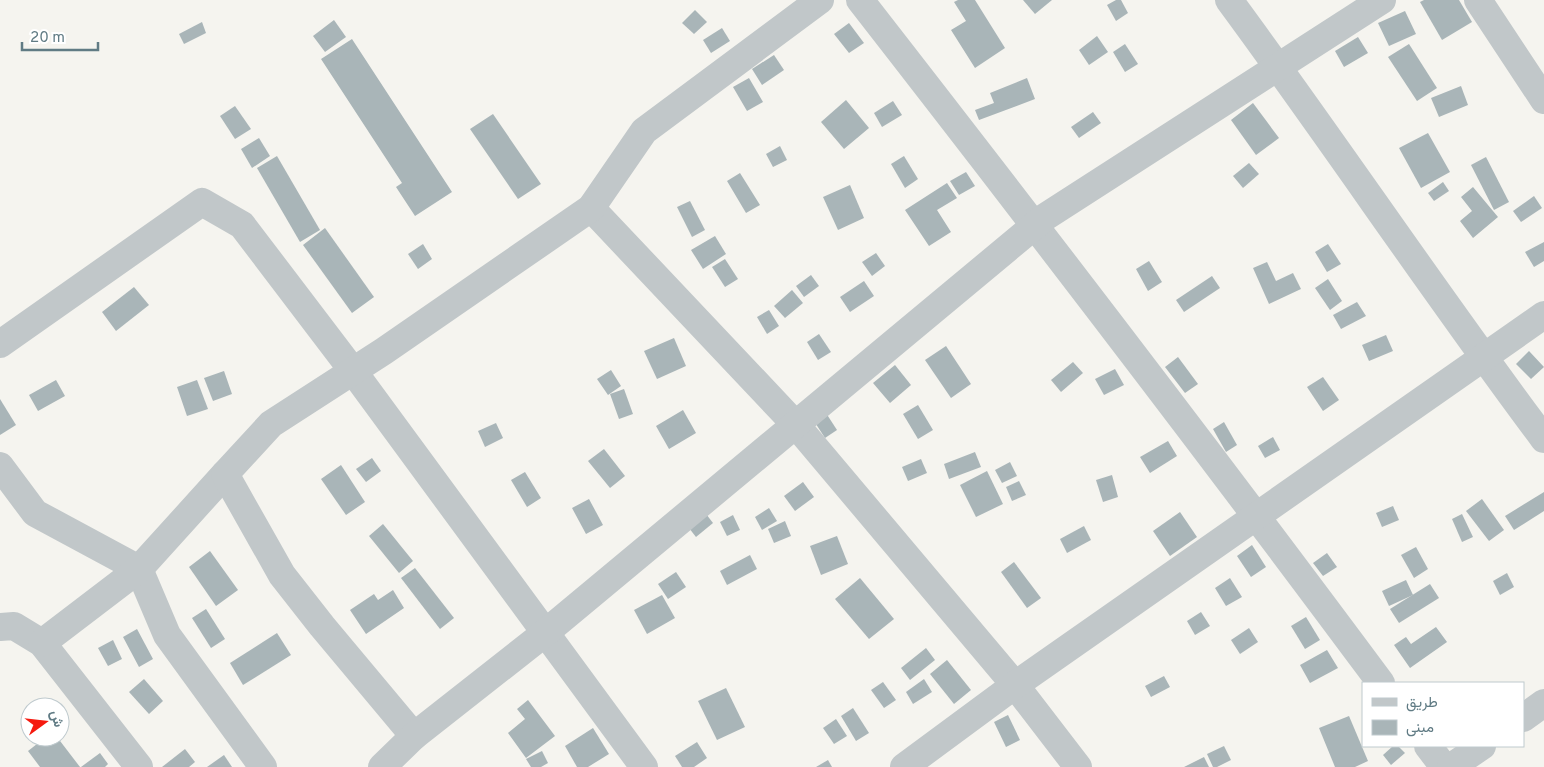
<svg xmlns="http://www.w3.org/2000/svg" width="1544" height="767" font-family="Overpass,Vazirmatn,sans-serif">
  <rect width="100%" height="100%" fill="#f5f4ef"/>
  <g fill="#a9b5b8">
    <polygon points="958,0 975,0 1005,48 975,68 951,30 966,21 954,2"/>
    <polygon points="1023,0 1052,0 1035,14"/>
    <polygon points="1116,0 1121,0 1128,13 1116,21 1107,5"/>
    <polygon points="1424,0 1459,0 1472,22 1442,40 1420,2"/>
    <polygon points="695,10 707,22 694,34 682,23"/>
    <polygon points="1405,11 1416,34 1389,46 1378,23"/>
    <polygon points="334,20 346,37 325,52 313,36"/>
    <polygon points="202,22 206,33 184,44 179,34"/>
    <polygon points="849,23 864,43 849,53 834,34"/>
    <polygon points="722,28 730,41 711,53 703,40"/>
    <polygon points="1097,36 1108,52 1089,65 1079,50"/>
    <polygon points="1358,37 1368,53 1344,67 1335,51"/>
    <polygon points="352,39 452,192 415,216 396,187 402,183 321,59"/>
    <polygon points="1125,44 1138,64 1125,72 1113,52"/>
    <polygon points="1409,44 1437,88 1417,101 1388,57"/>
    <polygon points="774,55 784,70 762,85 752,69"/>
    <polygon points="749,78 763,102 747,111 733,87"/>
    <polygon points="1027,78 1035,99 979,120 975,110 994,103 990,93"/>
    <polygon points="1461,86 1468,105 1439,117 1431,98"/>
    <polygon points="846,100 869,128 844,149 821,122"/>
    <polygon points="893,101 902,115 882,127 874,113"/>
    <polygon points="1253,103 1279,138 1256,155 1231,120"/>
    <polygon points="235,106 251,129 235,139 220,116"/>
    <polygon points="1093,112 1101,123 1079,138 1071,127"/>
    <polygon points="493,114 541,184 518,199 470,129"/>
    <polygon points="1428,133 1450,172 1421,188 1399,148"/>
    <polygon points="259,138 270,156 252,168 241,149"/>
    <polygon points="780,146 787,160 773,167 766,154"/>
    <polygon points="277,156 320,230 300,242 257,168"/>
    <polygon points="904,156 918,179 905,188 891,164"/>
    <polygon points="1486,157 1509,202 1494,210 1471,165"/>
    <polygon points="1249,163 1259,174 1243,188 1233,176"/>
    <polygon points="966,172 975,186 959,195 950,181"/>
    <polygon points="740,173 760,205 746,213 727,181"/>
    <polygon points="1443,182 1449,191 1434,201 1428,193"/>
    <polygon points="947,183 957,198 937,210 951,232 929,246 905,210"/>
    <polygon points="850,185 864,218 838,230 823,197"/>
    <polygon points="1473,187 1498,217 1473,238 1460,221 1472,211 1461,197"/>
    <polygon points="1534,196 1542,208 1521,222 1513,211"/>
    <polygon points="690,201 705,230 692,237 677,207"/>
    <polygon points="325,228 374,297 352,313 303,245"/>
    <polygon points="715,236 726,254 703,269 691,250"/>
    <polygon points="1544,242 1544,261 1534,267 1525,252"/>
    <polygon points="423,244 432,259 418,269 408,254"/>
    <polygon points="1328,244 1341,264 1327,272 1315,252"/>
    <polygon points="876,253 885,266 872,276 862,262"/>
    <polygon points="725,259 738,279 725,287 712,267"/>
    <polygon points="1149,261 1162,282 1148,291 1136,269"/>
    <polygon points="1267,262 1276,281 1293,273 1301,289 1269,304 1253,268"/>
    <polygon points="811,275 819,286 804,297 796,286"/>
    <polygon points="1212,276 1220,288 1184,312 1176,300"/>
    <polygon points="1328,279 1342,301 1330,310 1315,288"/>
    <polygon points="864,281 874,296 850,312 840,297"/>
    <polygon points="134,287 149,305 116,331 102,312"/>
    <polygon points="792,290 803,303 785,318 774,306"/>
    <polygon points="1357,302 1366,316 1341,329 1333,315"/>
    <polygon points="769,310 779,326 767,334 757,317"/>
    <polygon points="819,334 831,352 818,360 807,342"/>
    <polygon points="1386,335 1393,351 1369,361 1362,345"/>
    <polygon points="674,338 686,366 657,379 644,351"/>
    <polygon points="946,346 971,384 951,398 925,360"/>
    <polygon points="1529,351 1544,367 1531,379 1516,364"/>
    <polygon points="1178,357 1198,384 1185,393 1165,367"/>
    <polygon points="1073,362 1083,373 1061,392 1051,380"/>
    <polygon points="895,365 911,385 890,403 873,383"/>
    <polygon points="1115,369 1124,385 1104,395 1095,379"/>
    <polygon points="611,370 621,386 608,395 597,379"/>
    <polygon points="224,371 232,394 213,401 204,378"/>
    <polygon points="1323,377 1339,400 1323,411 1307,387"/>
    <polygon points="56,380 65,396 38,411 29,395"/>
    <polygon points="197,380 208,409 187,416 177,387"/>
    <polygon points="624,389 633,414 619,419 610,394"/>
    <polygon points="0,399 16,425 0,435"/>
    <polygon points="918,405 933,430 918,439 903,414"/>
    <polygon points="683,410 696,433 669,449 656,426"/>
    <polygon points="824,410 837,430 825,438 812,418"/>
    <polygon points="1224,422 1237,445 1226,452 1213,429"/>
    <polygon points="496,423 503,438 485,447 478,431"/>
    <polygon points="1273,437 1280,450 1265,458 1258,446"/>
    <polygon points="1168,441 1177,456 1150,473 1140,457"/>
    <polygon points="604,449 625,476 610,488 588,461"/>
    <polygon points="975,452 981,467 949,479 944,464"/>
    <polygon points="372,458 381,471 366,482 356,469"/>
    <polygon points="921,459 927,473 908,481 902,467"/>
    <polygon points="1010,462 1017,476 1002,483 995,470"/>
    <polygon points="341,465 365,502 346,515 321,479"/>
    <polygon points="987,471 1003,504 976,517 960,485"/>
    <polygon points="525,472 541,498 527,507 511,480"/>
    <polygon points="1112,475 1118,497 1103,502 1096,480"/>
    <polygon points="1019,481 1026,495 1012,501 1006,487"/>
    <polygon points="803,482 814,497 795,511 784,496"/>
    <polygon points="1544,492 1544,511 1514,530 1505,516"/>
    <polygon points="589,499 603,525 586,534 572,508"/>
    <polygon points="1482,499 1504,530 1489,541 1466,511"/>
    <polygon points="1393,506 1399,520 1382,527 1376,513"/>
    <polygon points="769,508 777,521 762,530 755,517"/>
    <polygon points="703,510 713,523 696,537 685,523"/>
    <polygon points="1180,512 1197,537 1170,556 1153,531"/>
    <polygon points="1462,514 1473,537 1462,542 1452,519"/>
    <polygon points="733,515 740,530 727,536 720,522"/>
    <polygon points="785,521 791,536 774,543 768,529"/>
    <polygon points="383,524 413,561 399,573 369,536"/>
    <polygon points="1084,526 1091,540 1067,553 1060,539"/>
    <polygon points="837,536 848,564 821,575 810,546"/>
    <polygon points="1252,545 1266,567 1251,577 1237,556"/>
    <polygon points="1416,547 1428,569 1414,578 1401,555"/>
    <polygon points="210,551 238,590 216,606 189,567"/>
    <polygon points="1327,553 1337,567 1323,576 1313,563"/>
    <polygon points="750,555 757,569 727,585 720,571"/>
    <polygon points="1014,562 1041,598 1027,608 1001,572"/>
    <polygon points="415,568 454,618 440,629 401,578"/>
    <polygon points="676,572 686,587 668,599 658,584"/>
    <polygon points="1507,573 1514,587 1500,595 1493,581"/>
    <polygon points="860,578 894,619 869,639 835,599"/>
    <polygon points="1230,578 1242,597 1226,606 1215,588"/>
    <polygon points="1406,580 1413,595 1389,606 1382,591"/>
    <polygon points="1430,584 1439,598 1399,623 1390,609"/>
    <polygon points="393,590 404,608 366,634 350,610 374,594 378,600"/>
    <polygon points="662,595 675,618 647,634 634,610"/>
    <polygon points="206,609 225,639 211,648 192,618"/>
    <polygon points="1201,612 1210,626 1195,635 1187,621"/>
    <polygon points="1306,617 1320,640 1305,649 1291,626"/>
    <polygon points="1436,627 1447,642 1410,668 1394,645 1406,637 1411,644"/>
    <polygon points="1249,628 1258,642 1240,654 1231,640"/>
    <polygon points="137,629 153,659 139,667 123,637"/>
    <polygon points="277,633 291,655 243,685 230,663"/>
    <polygon points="113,640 122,659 108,666 98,648"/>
    <polygon points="926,648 935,660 910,680 901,668"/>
    <polygon points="1327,650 1338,668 1310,683 1300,665"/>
    <polygon points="947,660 971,690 954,704 930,674"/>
    <polygon points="1164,676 1170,687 1151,697 1145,686"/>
    <polygon points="144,679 163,701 149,714 129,692"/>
    <polygon points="924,679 932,692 913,704 906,692"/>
    <polygon points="883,682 896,700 884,708 871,690"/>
    <polygon points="726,688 745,727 717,740 698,701"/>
    <polygon points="528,700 555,736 526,758 508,733 525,719 517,709"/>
    <polygon points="853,708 869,733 856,741 841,716"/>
    <polygon points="1008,715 1020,740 1006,747 994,722"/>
    <polygon points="1349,716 1368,761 1355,767 1335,767 1319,728"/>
    <polygon points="836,719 847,736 834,744 823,728"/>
    <polygon points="593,728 609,754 588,767 577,767 565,746"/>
    <polygon points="46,737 57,737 80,767 40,767 28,751"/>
    <polygon points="697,742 707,758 694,767 682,767 675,756"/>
    <polygon points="1224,746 1231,760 1217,767 1213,767 1207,754"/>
    <polygon points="1393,746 1398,746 1405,753 1391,765 1383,755"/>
    <polygon points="185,749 195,762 189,767 162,767"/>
    <polygon points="542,751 548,763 541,767 531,767 526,759"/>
    <polygon points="100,753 108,764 105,767 81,767"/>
    <polygon points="224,755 232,767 207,767"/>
    <polygon points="1204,757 1209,767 1184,767"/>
    <polygon points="828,760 832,767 816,767"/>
  </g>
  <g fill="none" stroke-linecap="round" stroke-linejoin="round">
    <g stroke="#c1c7c9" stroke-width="28">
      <path d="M860,0c176,226 350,453 521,683"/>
      <path d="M1229,0c107,145 207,295 315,439"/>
      <polyline points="1478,0 1544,100"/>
      <polyline points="591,208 796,425 1015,685 1078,767"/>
      <polyline points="0,344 202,202 242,225 353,371 644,767"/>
      <polyline points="0,466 35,513 139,569 167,635 263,767"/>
      <polyline points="0,627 14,626 42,643 139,767"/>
      <polyline points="42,643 139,569 225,474"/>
      <polyline points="1523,718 1544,703"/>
      <polyline points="414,736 322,626 282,575 225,474 271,424 384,351 591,208 644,131 820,0"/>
      <polyline points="1428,746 1444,767"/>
      <polyline points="382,767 414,736 545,633 1045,217 1382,0"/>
      <polyline points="904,767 1015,685 1544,315"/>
      <polyline points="1451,767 1482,746"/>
    </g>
  </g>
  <rect x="1362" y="682" width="162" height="65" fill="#ffffff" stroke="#bfcace"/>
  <rect x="1372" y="698" width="25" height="8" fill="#c1c7c9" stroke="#bfcace"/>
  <text x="1406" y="707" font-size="15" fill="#607b84">طريق</text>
  <rect x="1372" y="720" width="25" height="15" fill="#a9b5b8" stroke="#bfcace"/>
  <text x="1406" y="732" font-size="15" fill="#607b84">مبنى</text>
  <g transform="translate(45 722) rotate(75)"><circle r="24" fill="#ffffff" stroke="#bfcace"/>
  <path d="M0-4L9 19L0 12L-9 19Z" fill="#f51a0f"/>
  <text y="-8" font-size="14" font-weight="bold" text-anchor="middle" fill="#607b84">ش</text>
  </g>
  <path d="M22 42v8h76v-8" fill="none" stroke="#607b84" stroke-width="2.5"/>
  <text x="30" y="42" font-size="15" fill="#607b84" stroke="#ffffff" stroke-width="4" paint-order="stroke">20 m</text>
</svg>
